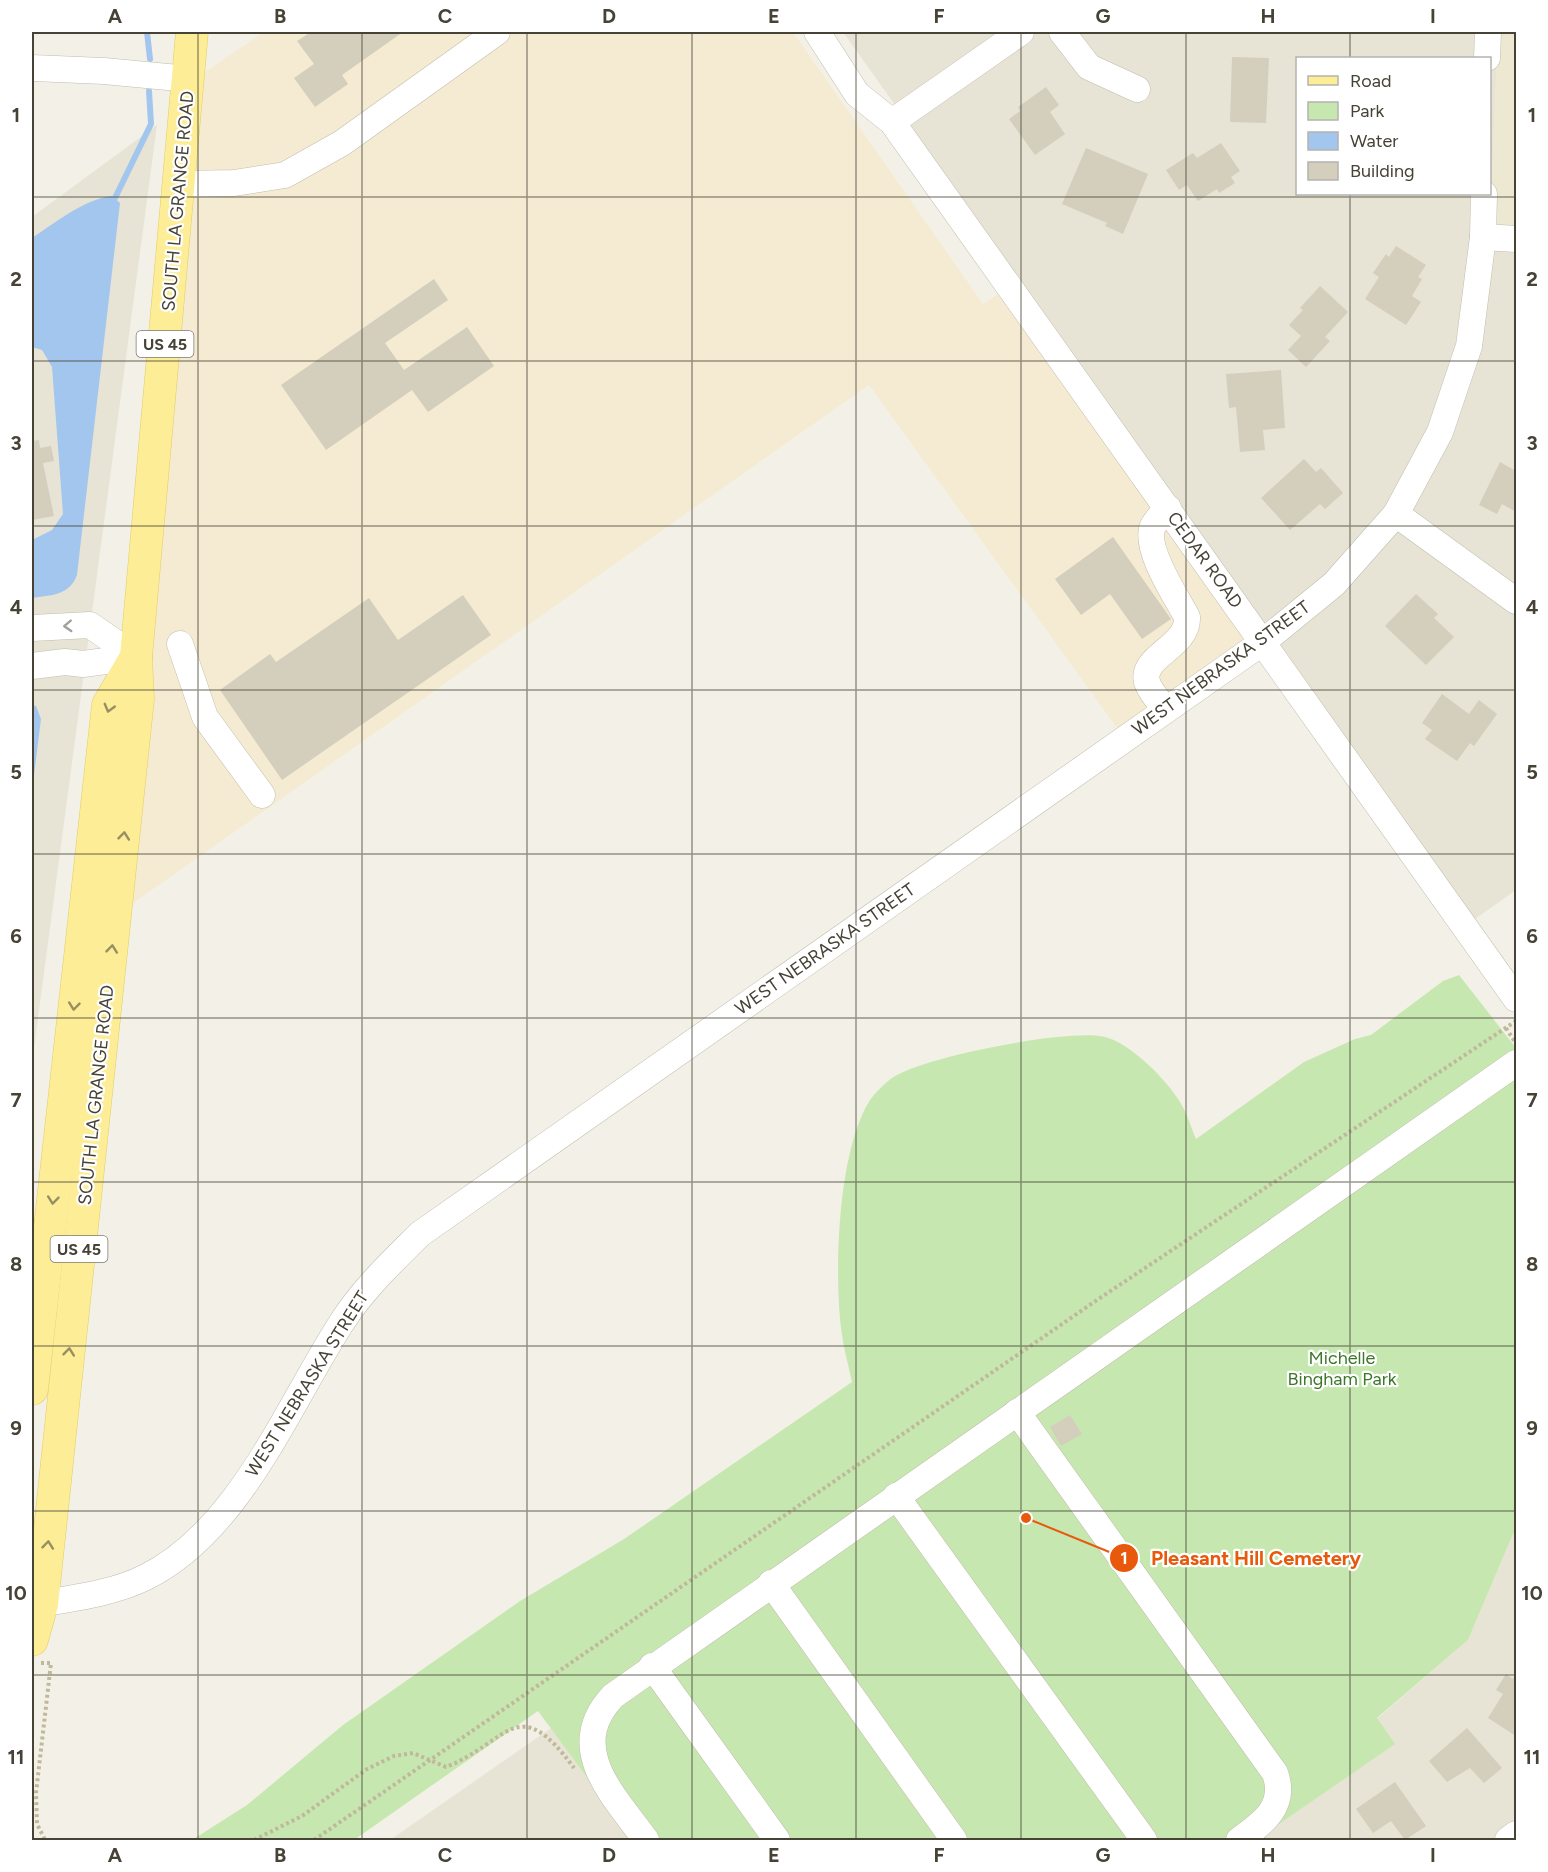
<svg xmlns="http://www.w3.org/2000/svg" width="1548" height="1872" font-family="Figtree,sans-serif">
  <rect width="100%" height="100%" fill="#f3f1e7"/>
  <g fill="#e7e4d5" fill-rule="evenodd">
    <path d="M843,32h655l-8,194 26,2v662l-41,29zM1298,58h192v136h-192z"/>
    <polygon points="157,125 32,1063 32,217"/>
    <polygon points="1516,1527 1516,1840 1256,1840 1394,1744 1377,1719 1468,1640"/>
    <polygon points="551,1728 633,1840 390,1840"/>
  </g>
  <polygon fill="#f5ebd2" points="264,32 793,32 983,304 1006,289 1256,641 1122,735 869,385 122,911 202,74"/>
  <polygon fill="#ece8d1" points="1498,32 1516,32 1516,228 1490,226"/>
  <path fill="#c7e7b0" d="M1459,975l57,73v479l-48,113 -91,78 18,26 -139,96h-623l-95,-129 -184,129h-162l55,-35 96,-80 177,-124 104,-62 228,-157c-4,-18 -9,-36 -11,-54 -7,-59 -3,-178 29,-228 5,-7 15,-17 22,-22 29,-21 179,-50 213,-41 25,6 62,43 75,65 7,11 11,25 16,37l108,-77 51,-23 16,-4 72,-54z"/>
  <g fill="#a3c6ef">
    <path d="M112,196l8,7 -43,372c-8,21 -26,20 -45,23v-58l20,-10 11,-16 -11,-147 -10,-17 -10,-3v-109c23,-15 52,-39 80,-42z"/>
    <polygon points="32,705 36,706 41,719 32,791"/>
  </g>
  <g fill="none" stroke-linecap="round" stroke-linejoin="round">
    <g stroke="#a3c6ef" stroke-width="6">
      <polyline points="147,32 150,59"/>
      <polyline points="115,198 151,124 149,91"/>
    </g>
  </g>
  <g fill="#d4cebc">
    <polygon points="311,32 403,32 342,75 348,84 315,107 294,78 314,64 297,41"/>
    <polygon points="1232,57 1269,58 1266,123 1230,122"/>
    <polygon points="1046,87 1059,105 1050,112 1065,134 1035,155 1009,119 1020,111 1018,107"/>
    <polygon points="1221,143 1240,171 1231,177 1235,183 1219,193 1217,189 1198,201 1187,185 1179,190 1166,170 1193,153 1197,158"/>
    <polygon points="1086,148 1148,174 1123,234 1105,226 1107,223 1062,204"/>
    <polygon points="1396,246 1426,265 1418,277 1422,279 1412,296 1421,302 1406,325 1365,299 1379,277 1373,273 1386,254 1389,257"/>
    <polygon points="434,279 448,300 385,343 404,370 467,327 494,366 428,412 412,390 326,450 281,385"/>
    <polygon points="1320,286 1348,312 1325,337 1330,341 1306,367 1288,350 1301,336 1289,325 1303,310 1300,308"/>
    <polygon points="1281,370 1285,428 1263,430 1265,450 1240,452 1236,407 1229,408 1226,374"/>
    <polygon points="39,440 40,448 51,446 54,461 43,463 54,516 32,520 32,441"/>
    <polygon points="1304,459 1316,472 1321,468 1343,493 1325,509 1320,504 1290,530 1261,498"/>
    <polygon points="1500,462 1516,471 1516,512 1502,504 1497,514 1479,505"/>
    <polygon points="1113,537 1171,619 1142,639 1110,594 1081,615 1055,579"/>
    <polygon points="1416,594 1438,614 1434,618 1454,637 1426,665 1385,626"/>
    <polygon points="463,595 491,635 282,780 220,690 270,654 276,662 369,598 398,640"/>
    <polygon points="1442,694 1469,714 1479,700 1497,714 1474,746 1470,743 1457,761 1425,739 1432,730 1422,723"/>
    <polygon points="1070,1415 1082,1434 1061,1446 1050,1427"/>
    <polygon points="1516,1672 1516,1736 1488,1718 1503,1694 1496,1690 1506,1674 1513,1679"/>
    <polygon points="1467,1728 1502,1768 1484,1783 1470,1768 1447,1782 1429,1761"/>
    <polygon points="1395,1782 1426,1826 1405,1840 1391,1821 1373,1833 1356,1809"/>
  </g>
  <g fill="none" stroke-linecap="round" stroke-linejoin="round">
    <g stroke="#c1bdac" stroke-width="27">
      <g id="minor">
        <polyline points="817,32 857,94 892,122 1516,999"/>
        <polyline points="1062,32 1089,67 1137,89"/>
        <polyline points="1487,58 1488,32"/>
        <polyline points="32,68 104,71 189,79"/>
        <polyline points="892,122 1021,32"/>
        <polyline points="181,184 234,183 285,175 342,143 497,32"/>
        <polyline points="1483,237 1516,239"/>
        <polyline points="1396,514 1516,601"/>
        <polyline points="32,628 90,625 136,657"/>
        <polyline points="180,644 205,717 262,795"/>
        <polyline points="32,666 65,662 83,664 136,657"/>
        <path d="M1166,710c-6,-8 -16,-18 -19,-28 -7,-26 42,-35 40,-65 -10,-19 -44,-69 -34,-91 3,-6 10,-13 15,-18"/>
        <path d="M1017,1412l258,361c12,33 -12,50 -36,67"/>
        <polyline points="896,1496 1144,1840"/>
        <polyline points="771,1583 954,1840"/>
        <path d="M32,1605c35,-6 81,-11 114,-28 94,-47 142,-172 196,-255 22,-34 50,-60 78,-88l843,-592 71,-58 62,-70 44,-82 29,-86 14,-109 1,-43"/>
        <polyline points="652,1666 777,1840"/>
        <path d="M646,1840c-32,-44 -82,-92 -33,-144l903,-633"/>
        <polyline points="1508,1840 1516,1834"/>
      </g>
    </g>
    <g stroke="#e2cd66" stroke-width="33">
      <g id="major">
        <polyline points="32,1389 108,705 136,657"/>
        <polyline points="32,1640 42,1604 138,699 136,657 192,32"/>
      </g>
    </g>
    <g stroke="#c0b89b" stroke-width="4" stroke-dasharray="3 3" stroke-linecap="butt">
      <polyline points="1506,1028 1515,1042"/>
      <polyline points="41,1663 51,1663 36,1793 37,1824 45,1840"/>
      <path d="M254,1840l48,-24 65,-47 27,-13 19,-3 33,14c63,-25 71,-77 128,1"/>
      <polyline points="314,1840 1097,1300 1516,1021"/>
    </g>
    <use href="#minor" stroke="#fff" stroke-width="26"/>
    <use href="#major" stroke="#fced96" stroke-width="32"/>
  </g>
  <defs><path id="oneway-chevron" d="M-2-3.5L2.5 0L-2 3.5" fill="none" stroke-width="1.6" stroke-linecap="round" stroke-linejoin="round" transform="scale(1.5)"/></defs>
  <use stroke="#a2a09a" href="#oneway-chevron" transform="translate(68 626) rotate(177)"/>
  <g stroke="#988f61">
    <use href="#oneway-chevron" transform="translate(109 708) rotate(105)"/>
    <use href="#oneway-chevron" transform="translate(124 836) rotate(-84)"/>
    <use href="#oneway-chevron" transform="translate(112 949) rotate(-84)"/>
    <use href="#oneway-chevron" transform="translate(74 1006) rotate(96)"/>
    <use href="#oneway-chevron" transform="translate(53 1200) rotate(96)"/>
    <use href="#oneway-chevron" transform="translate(69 1352) rotate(-84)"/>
    <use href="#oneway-chevron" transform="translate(48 1545) rotate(-84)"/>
  </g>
  <path fill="none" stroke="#464236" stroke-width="1.5" stroke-opacity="0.55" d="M198,32v1808M362,32v1808M527,32v1808M692,32v1808M856,32v1808M1021,32v1808M1186,32v1808M1350,32v26M1350,194v1646M32,197h1484M32,361h1484M32,526h1484M32,690h1484M32,854h1484M32,1018h1484M32,1182h1484M32,1346h1484M32,1511h1484M32,1675h1484"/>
  <g text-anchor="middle" stroke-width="4.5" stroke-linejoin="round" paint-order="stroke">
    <g fill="#fff" stroke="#7e7b72" stroke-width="1.5">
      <rect x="136.5" y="331" width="57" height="26" rx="4.5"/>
      <rect x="50.5" y="1236" width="57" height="26" rx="4.5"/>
    </g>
    <g font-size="16" font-weight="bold" fill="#464236">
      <text x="165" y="350">US 45</text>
      <text x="79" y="1255">US 45</text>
    </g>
    <g font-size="18" fill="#464236" stroke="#fff">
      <text transform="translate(178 201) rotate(-85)" y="6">SOUTH LA GRANGE ROAD</text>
      <text transform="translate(1205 560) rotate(54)" y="6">CEDAR ROAD</text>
      <text transform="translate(1221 668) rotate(-36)" y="6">WEST NEBRASKA STREET</text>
      <text transform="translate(825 949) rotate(-35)" y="6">WEST NEBRASKA STREET</text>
      <text transform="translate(96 1095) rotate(-84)" y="6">SOUTH LA GRANGE ROAD</text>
      <text transform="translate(307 1384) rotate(-58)" y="6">WEST NEBRASKA STREET</text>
    </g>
    <g font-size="18" fill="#3d772a" stroke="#fff">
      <text x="1342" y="1364">Michelle<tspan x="1342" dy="21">Bingham Park</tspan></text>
    </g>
  </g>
  <path fill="none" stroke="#e8590c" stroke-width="2" d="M1026 1518L1124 1558"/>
  <g fill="#e8590c" stroke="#fff" stroke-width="2">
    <circle cx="1026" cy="1518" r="6"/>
    <circle cx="1124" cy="1558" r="15"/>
  </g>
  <g font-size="18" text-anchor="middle" font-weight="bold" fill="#fff">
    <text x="1124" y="1564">1</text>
  </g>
  <g font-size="20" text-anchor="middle" font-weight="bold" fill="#e8590c" stroke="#fff" stroke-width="4.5" stroke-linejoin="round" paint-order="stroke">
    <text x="1256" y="1565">Pleasant Hill Cemetery</text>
  </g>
  <rect width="1548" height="1872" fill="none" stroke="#ffffff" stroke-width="66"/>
  <rect x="1296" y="57" width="195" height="138" fill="#ffffff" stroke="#b5b3af" stroke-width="1.5"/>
  <rect x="1308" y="76" width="30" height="9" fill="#fced96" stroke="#b5b3af" stroke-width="1.5"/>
  <text x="1350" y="87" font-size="18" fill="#464236">Road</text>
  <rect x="1308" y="102" width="30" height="18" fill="#c7e7b0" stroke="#b5b3af" stroke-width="1.5"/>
  <text x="1350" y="117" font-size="18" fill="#464236">Park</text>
  <rect x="1308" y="132" width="30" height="18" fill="#a3c6ef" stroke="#b5b3af" stroke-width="1.5"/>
  <text x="1350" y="147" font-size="18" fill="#464236">Water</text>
  <rect x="1308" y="162" width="30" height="18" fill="#d4cebc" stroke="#b5b3af" stroke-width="1.5"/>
  <text x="1350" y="177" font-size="18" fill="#464236">Building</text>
  <rect x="33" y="33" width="1482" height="1806" fill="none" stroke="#464236" stroke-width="2"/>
  <g font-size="20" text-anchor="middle" font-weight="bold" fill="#464236">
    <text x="115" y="23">A</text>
    <text x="280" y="23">B</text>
    <text x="445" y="23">C</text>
    <text x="609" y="23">D</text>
    <text x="774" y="23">E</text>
    <text x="939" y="23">F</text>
    <text x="1103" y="23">G</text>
    <text x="1268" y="23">H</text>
    <text x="1433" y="23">I</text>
    <text x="16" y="122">1</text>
    <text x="1532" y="122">1</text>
    <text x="16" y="286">2</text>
    <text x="1532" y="286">2</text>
    <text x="16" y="450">3</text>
    <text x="1532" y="450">3</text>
    <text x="16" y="614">4</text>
    <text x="1532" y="614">4</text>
    <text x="16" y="779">5</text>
    <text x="1532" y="779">5</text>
    <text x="16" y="943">6</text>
    <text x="1532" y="943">6</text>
    <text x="16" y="1107">7</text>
    <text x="1532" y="1107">7</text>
    <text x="16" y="1271">8</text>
    <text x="1532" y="1271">8</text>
    <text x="16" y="1435">9</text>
    <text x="1532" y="1435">9</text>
    <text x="16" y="1600">10</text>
    <text x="1532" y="1600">10</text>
    <text x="16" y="1764">11</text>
    <text x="1532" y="1764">11</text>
    <text x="115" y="1862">A</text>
    <text x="280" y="1862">B</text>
    <text x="445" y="1862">C</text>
    <text x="609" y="1862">D</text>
    <text x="774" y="1862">E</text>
    <text x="939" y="1862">F</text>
    <text x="1103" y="1862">G</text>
    <text x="1268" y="1862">H</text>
    <text x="1433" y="1862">I</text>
  </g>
</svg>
